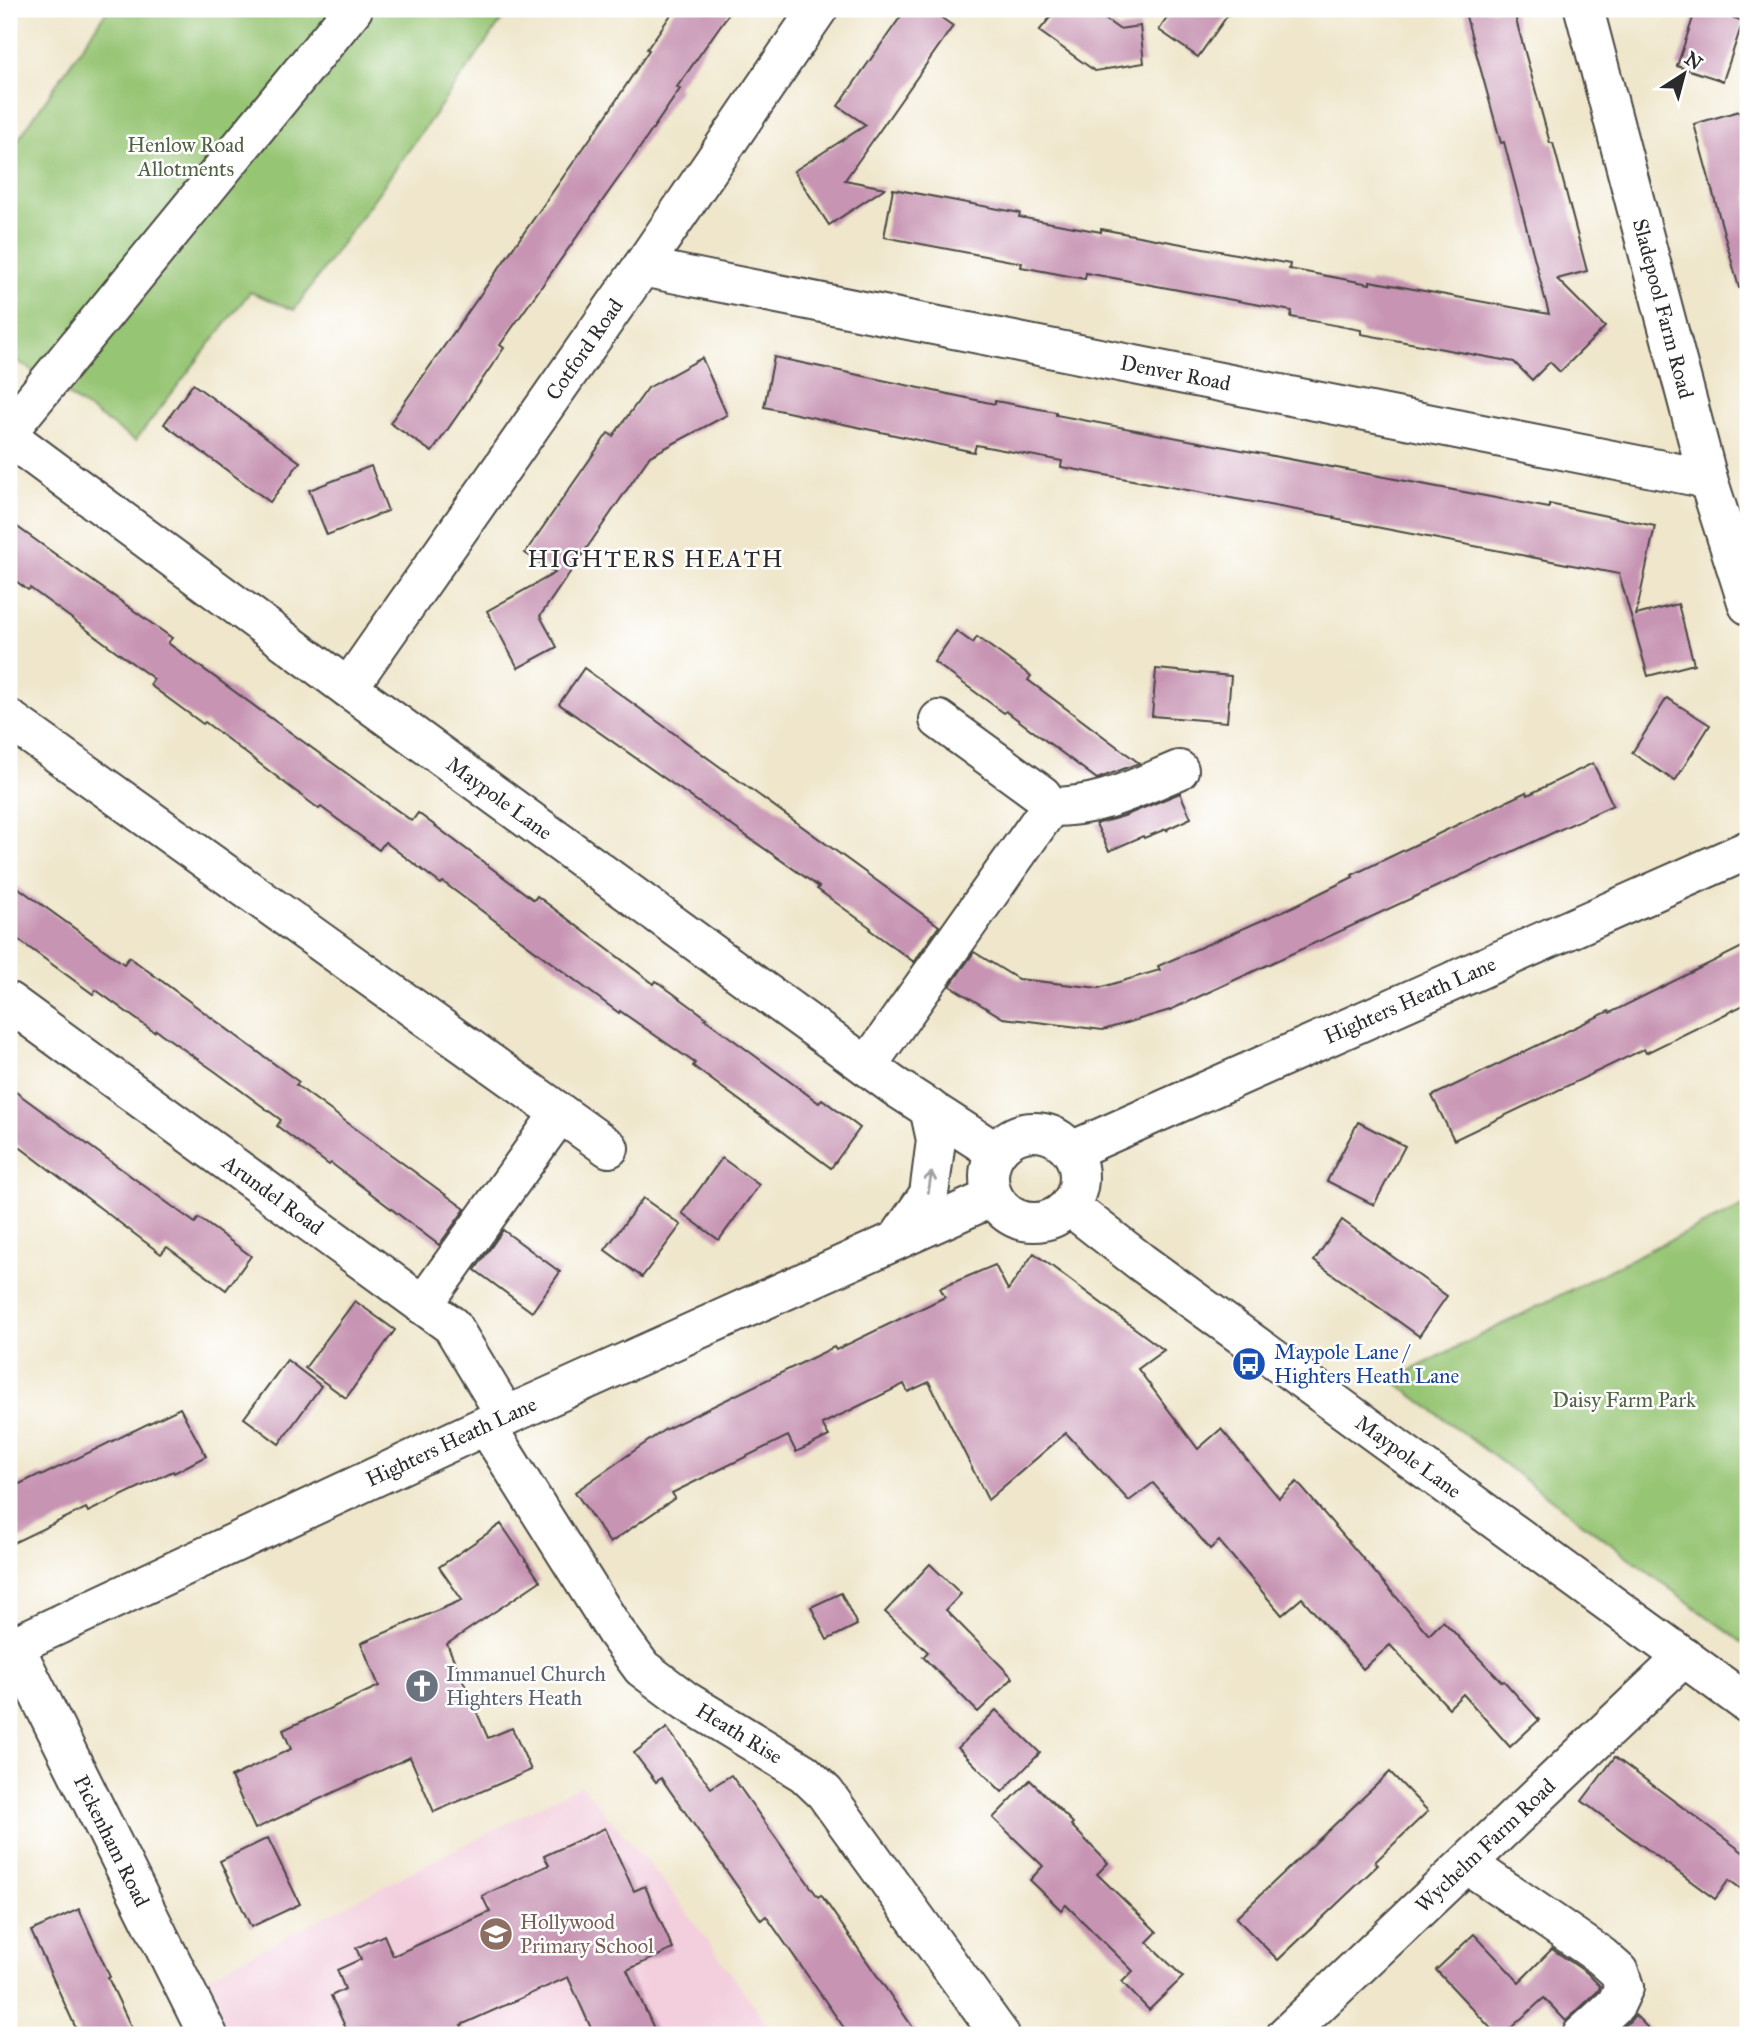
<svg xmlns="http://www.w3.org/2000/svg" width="1757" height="2044" font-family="'IM FELL Great Primer',serif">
  <rect width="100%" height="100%" fill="#fff"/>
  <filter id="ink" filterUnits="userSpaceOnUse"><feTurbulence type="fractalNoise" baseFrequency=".0143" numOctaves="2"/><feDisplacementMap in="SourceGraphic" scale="14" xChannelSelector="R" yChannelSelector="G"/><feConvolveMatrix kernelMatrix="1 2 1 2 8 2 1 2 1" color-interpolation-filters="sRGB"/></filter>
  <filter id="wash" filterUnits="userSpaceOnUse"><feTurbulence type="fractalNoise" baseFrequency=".00686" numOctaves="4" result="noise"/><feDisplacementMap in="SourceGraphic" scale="28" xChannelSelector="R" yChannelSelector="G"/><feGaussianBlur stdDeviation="1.57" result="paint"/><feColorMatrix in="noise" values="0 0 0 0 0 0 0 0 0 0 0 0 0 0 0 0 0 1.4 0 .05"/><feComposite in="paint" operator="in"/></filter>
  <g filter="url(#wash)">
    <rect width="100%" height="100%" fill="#efe6cb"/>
    <polygon fill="#f3cfde" points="581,1785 670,1889 775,2035 228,2035 203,1979"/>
    <g fill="#96c573" stroke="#60784f" stroke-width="2">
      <polygon points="108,9 510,9 294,310 250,292 135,441 9,355 9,153"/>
      <polygon points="1748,1204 1748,1647 1392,1380 1651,1249"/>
    </g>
    <g id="blocks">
      <g fill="#c794b3">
        <polygon points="675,9 732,9 677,87 680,89 635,155 500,345 504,348 432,452 390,423 606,116 649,50 647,49"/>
        <polygon points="906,9 929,9 953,26 845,180 885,188 829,225 794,171 866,125 838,106"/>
        <polygon points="1057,9 1091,9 1119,29 1140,26 1144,63 1095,71 1039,31"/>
        <polygon points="1173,9 1232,9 1198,57 1159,30"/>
        <polygon points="1464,9 1513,9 1550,143 1553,143 1587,271 1557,279 1605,327 1560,372 1550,362 1532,380 1514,362 1361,334 1361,330 1291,317 1292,311 1086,273 1085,279 1021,267 1022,263 884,237 893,189 1020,213 1019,217 1101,232 1101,229 1290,264 1289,269 1370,284 1370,281 1549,314 1504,142 1501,143"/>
        <polygon points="1696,9 1709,9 1743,21 1723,81 1677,66"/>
        <polygon points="1739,111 1748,145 1748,287 1739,288 1694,124"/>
        <polygon points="774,357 995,404 995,401 1056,412 1056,415 1549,508 1549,504 1655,526 1636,615 1678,604 1694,664 1648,676 1619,574 1334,519 1335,517 1061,467 1062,461 976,445 974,452 764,407"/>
        <polygon points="702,358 727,415 650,456 540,616 557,647 518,668 487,611 555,573 525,553 608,433 613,436 648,388"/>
        <polygon points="193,384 300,462 270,502 164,424"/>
        <polygon points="371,466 388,511 327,535 309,490"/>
        <polygon points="9,521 172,638 168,643 412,821 418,813 534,900 537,896 654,984 656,981 707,1018 705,1019 819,1103 822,1099 860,1128 831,1168 693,1066 695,1063 620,1011 619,1013 443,882 441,884 385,842 379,850 321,807 319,809 205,722 203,724 150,685 154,679 30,588 28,590 9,576"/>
        <polygon points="956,631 973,643 977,637 1031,676 1028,680 1139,763 1097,779 1006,711 1004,713 934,662"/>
        <polygon points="584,668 939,926 914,962 870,930 871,928 817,889 819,887 559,704"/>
        <polygon points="1156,669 1231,676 1227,722 1152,716"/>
        <polygon points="1667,698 1710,725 1675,781 1632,753"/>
        <polygon points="1593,763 1613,805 1170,1010 1103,1030 1003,1018 950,986 974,952 1018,979 1099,988 1160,970 1158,966 1292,907 1353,877 1352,875 1526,792 1528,795"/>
        <polygon points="1180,793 1191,818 1167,829 1168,831 1166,829 1144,838 1143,836 1109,851 1096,824 1124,816"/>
        <polygon points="9,881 124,964 129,957 299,1082 296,1085 465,1209 439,1245 331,1163 329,1165 277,1126 281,1120 216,1072 156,1030 154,1032 96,990 93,994 9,933"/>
        <polygon points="1748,944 1748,1003 1646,1053 1644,1049 1454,1140 1432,1096 1609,1011 1610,1013"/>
        <polygon points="9,1087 195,1223 199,1218 251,1256 226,1290 167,1247 161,1254 9,1139"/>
        <polygon points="1358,1122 1405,1146 1374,1205 1327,1181"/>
        <polygon points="722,1158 759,1185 719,1240 682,1213"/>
        <polygon points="643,1198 681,1225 642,1277 605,1250"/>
        <polygon points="1342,1220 1447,1296 1419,1336 1314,1261"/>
        <polygon points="503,1230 560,1272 532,1312 475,1270"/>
        <polygon points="1034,1253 1164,1350 1138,1369 1198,1449 1221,1429 1279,1498 1297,1482 1429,1635 1443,1621 1502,1682 1504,1681 1539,1720 1510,1747 1463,1694 1449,1708 1390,1645 1363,1669 1302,1598 1282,1615 1219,1541 1210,1549 1153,1483 1129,1501 1066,1433 988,1500 929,1382 908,1392 904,1384 822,1424 829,1436 796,1452 788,1436 672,1493 675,1498 610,1543 575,1492 664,1430 834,1347 836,1350 945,1297 940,1288 995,1265 1008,1290"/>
        <polygon points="355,1301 395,1330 346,1398 305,1368"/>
        <polygon points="287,1360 321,1386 279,1444 244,1418"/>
        <polygon points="180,1408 206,1456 174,1473 173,1471 88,1512 86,1508 9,1545 9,1489 40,1474 41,1476"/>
        <polygon points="501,1524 540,1581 447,1644 488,1738 512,1728 531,1770 434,1812 410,1757 255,1829 231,1777 291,1749 283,1730 379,1686 361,1643 462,1600 439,1567"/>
        <polygon points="930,1564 961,1594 946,1610 1013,1678 978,1712 923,1657 928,1652 885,1612"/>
        <polygon points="841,1593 857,1625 827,1640 811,1607"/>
        <polygon points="996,1710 1040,1753 1002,1792 958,1748"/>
        <polygon points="667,1728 711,1788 731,1775 818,1897 821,1895 918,2035 849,2035 766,1916 761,1920 661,1778 656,1782 634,1753"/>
        <polygon points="1615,1757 1748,1856 1748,1894 1729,1880 1715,1899 1582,1801"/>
        <polygon points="1390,1772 1428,1811 1375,1862 1378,1865 1278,1960 1236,1918"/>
        <polygon points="1030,1780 1073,1823 1071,1825 1108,1863 1097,1874 1157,1932 1147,1942 1183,1977 1149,2010 1122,1982 1133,1971 1066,1905 1061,1910 1030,1880 1043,1866 993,1818"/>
        <polygon points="605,1828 634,1891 645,1886 673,1949 627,1970 657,2035 594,2035 568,1977 461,2025 466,2035 349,2035 331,1996 345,1989 337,1970 361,1959 356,1948 384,1935 393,1956 490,1912 482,1896 549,1865 544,1856"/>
        <polygon points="268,1838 300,1904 251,1927 220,1861"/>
        <polygon points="79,1909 110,1977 108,1978 135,2035 79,2035 31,1931"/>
        <polygon points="1474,1934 1519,1982 1552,1949 1587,1973 1600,1986 1598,1991 1566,2021 1544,1998 1503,2035 1497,2035 1436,1970"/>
        <polygon points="1635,2015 1655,2035 1614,2035 1631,2020"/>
      </g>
    </g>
  </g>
  <g filter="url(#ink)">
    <use href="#blocks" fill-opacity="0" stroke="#484743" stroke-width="2"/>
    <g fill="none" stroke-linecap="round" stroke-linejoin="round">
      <g stroke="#484743" stroke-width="42">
        <g id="minor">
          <path id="s1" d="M1584,9l124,470 40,126"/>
          <path id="s2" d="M642,267l1066,212"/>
          <polyline points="9,430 353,9"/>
          <path id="s3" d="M9,437l339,251 546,398 102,66"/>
          <path id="s4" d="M348,688l294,-421 176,-258"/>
          <polyline points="9,719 609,1148"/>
          <path d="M939,720l103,75 8,12c51,0 83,-18 129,-37"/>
          <path id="s5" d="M9,1002l443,324 54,90"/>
          <polyline points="867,1066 1050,807"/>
          <circle cx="1034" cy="1177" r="45"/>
          <path id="s6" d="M1071,1151l677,-301"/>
          <path id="s7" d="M1069,1206l72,56 607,442"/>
          <polyline points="897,1240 929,1194 936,1140 929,1108"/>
          <polyline points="423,1305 560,1113"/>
          <path id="s8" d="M487,1427l128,204 27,37 44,33 118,72 21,20 175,242"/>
          <path id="s9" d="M14,1645l194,390"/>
          <path id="s10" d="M9,1648l497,-232 487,-219"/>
          <polyline points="1467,1864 1601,1956 1619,1972 1624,1987 1616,2004 1582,2035"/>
          <path id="s11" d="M1286,2035l398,-378"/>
        </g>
      </g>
      <use href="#minor" stroke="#fff" stroke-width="38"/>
    </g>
    <defs><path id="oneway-shaft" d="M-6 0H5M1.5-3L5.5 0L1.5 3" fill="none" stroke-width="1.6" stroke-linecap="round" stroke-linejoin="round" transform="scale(1.75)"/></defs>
    <use stroke="#a0a0a0" href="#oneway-shaft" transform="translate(930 1182) rotate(-81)"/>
  </g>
  <defs>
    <g id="bus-disc" transform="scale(1.75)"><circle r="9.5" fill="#1a4fb4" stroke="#fff"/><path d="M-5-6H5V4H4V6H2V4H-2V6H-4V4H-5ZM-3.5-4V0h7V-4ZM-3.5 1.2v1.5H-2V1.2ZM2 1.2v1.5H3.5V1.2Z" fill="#fff"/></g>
    <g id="church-disc" transform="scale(1.75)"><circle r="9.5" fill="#6b7280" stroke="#fff"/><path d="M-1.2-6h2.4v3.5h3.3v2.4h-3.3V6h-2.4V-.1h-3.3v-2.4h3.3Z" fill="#fff"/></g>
    <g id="school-disc" transform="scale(1.75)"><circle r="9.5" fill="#8d6e63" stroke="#fff"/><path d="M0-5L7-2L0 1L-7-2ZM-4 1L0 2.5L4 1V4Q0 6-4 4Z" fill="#fff"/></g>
  </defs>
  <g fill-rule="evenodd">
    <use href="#bus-disc" x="1249" y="1364"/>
    <use href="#church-disc" x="422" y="1686"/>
    <use href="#school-disc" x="496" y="1934"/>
  </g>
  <g text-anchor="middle" stroke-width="5" stroke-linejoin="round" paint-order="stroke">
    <g font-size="21" fill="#506144" stroke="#fff">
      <text x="186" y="152">Henlow Road<tspan x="186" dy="24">Allotments</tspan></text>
      <text x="1624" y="1407">Daisy Farm Park</text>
    </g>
    <g font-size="21" fill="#2b2b2b" stroke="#fff">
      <text dy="7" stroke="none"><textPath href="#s1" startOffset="310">Sladepool Farm Road</textPath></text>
      <text dy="7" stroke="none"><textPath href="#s4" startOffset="413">Cotford Road</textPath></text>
      <text dy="7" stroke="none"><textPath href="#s2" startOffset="544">Denver Road</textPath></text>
      <text dy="7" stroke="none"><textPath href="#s3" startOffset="609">Maypole Lane</textPath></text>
      <text dy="7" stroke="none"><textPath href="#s6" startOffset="371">Highters Heath Lane</textPath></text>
      <text dy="7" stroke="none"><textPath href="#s5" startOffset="327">Arundel Road</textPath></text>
      <text dy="7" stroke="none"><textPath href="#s10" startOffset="488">Highters Heath Lane</textPath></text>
      <text dy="7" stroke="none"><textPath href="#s7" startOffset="422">Maypole Lane</textPath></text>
      <text dy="7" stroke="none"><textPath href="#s8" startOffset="404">Heath Rise</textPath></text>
      <text dy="7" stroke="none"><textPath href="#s9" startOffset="219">Pickenham Road</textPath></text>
      <text dy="7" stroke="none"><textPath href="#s11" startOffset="275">Wychelm Farm Road</textPath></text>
    </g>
    <g font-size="21" fill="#164399" stroke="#fff" text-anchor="start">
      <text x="1274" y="1359">Maypole Lane /<tspan x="1274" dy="24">Highters Heath Lane</tspan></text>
    </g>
    <g font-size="21" fill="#5b616d" stroke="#fff" text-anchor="start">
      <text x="446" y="1681">Immanuel Church<tspan x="446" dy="24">Highters Heath</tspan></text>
    </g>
    <g font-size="21" fill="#785e54" stroke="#fff" text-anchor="start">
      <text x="520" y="1929">Hollywood<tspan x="520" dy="24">Primary School</tspan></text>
    </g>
    <g font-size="24" letter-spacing="2" fill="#2b2b2b" stroke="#fff">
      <text x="656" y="567">HIGHTERS HEATH</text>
    </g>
  </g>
  <rect width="1757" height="2044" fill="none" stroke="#fff" stroke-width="35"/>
  <g transform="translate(1684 74) rotate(36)" stroke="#ffffff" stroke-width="5" paint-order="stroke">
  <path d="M0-5L12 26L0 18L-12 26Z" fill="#2b2b2b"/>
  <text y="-10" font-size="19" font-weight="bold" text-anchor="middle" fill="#2b2b2b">N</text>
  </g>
</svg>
